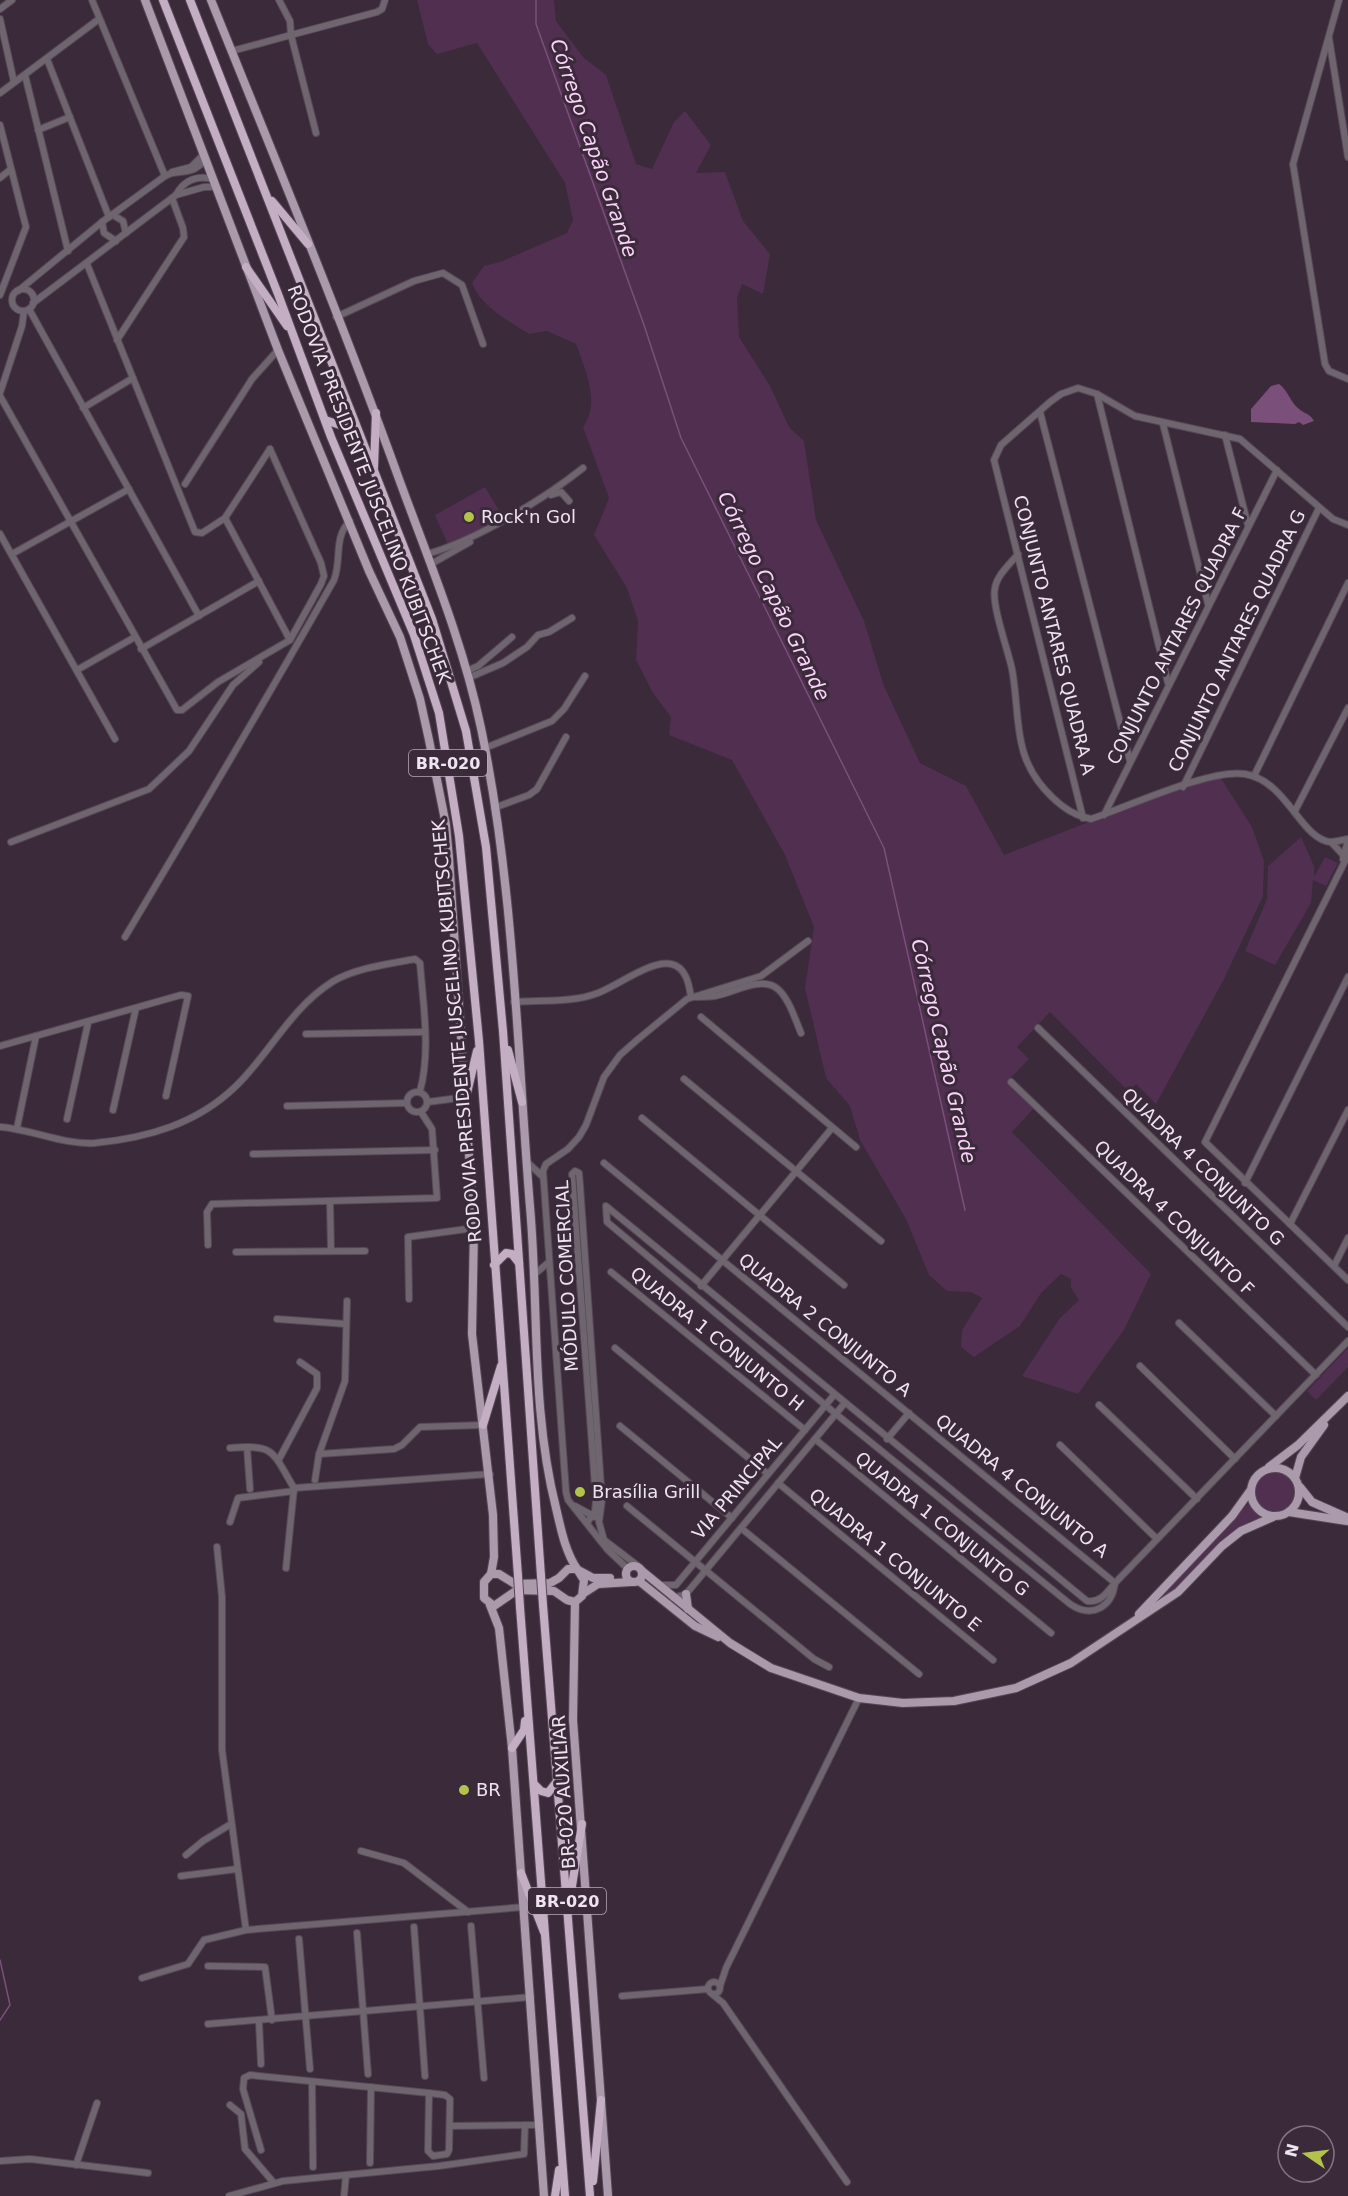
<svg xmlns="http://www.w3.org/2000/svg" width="1348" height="2196" font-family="'DejaVu Sans',sans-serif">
  <rect width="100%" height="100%" fill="#3a2a3a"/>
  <g fill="#502f51">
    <path d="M417,0h137l2,21 27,36 23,18 30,89 16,5 22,-47 11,-11 26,34 -15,28 29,-1 18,49 27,33 -7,40 -21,-10 -5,14 2,39 31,49 19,41 15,14 12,79 48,101 20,65 36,77 46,23 38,69 213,-83 35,55 12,34 -1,35 -39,83 -68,125 -20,-20 -7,7 -8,-7 -71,-72 -33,35 12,12 -21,22 26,27 -22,24 139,142 -27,56 -46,64 -56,-18 38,-58 19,-18 -8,-12v-9l-10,-5 -20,19 -21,33 -46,31 -13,-10 1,-17 20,-32 -11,-6 -24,-1 -18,-16 -23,-56 -46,-79 -10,-34 -24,-28 -21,-90 9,-61 -29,-72 -53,-95 -63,-25 2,-18 -18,-24 -17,-33 2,-39 -11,-33 -33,-53 15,-37 -26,-71c18,-24 2,-58 -7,-83l-29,-13 -18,3c-19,-12 -49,-28 -57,-51l12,-17 16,-4 67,-29 6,-13 -8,-37 -88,-140 -40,11 -9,-10z"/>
    <polygon points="485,487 504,519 450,549 435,515"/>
    <polygon points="1301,837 1314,866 1314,877 1325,857 1338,863 1326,886 1313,880 1311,903 1275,965 1245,951 1267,899 1268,866"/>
    <polygon points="1348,1348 1348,1367 1316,1400 1307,1391"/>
    <circle cx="1275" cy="1492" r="23"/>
    <polygon points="1249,1503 1262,1520 1249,1525 1180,1588 1141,1615"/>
  </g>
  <path fill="#7a507a" d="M1279,384c9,6 11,18 19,24 6,6 12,5 16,13l-11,4 -4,-3 -4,2 -44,-2v-13l20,-23z"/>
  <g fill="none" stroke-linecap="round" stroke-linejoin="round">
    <g stroke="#7a507a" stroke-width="1.5">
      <polyline points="536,0 536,24 644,325 681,438 884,848 965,1210"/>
      <polyline points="0,1960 10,2005 0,2020"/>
    </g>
    <g stroke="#574857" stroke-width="8">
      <g id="minor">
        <polyline points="92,0 165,176"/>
        <polyline points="279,0 290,21 291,35 377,12 382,9 385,0"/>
        <polyline points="1339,0 1293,164 1325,364 1329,371 1348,379"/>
        <polyline points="0,9 12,0"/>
        <polyline points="0,19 14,82"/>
        <polyline points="1329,38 1348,157"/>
        <polyline points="232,51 291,35 316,133"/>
        <polyline points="47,59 109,217"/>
        <polyline points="25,75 68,251"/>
        <polyline points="0,93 99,19"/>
        <polyline points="0,125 26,227 0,295"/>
        <polyline points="38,130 70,117"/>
        <polyline points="172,172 191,167 204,154"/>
        <polyline points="0,178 11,169"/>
        <polyline points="176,195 204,187 216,187"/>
        <polyline points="113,215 123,221 126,233"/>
        <polyline points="102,222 104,233 116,241"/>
        <polyline points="87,264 195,532 202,533 225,518 270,449"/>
        <circle cx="23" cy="300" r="11"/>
        <path d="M18,291l84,-69 63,-46c14,-9 24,3 41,-17"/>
        <path d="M33,303l143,-108c8,-15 21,-20 37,-16"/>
        <polyline points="29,309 199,616"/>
        <polyline points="336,317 414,281 443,273 462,285 483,344"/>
        <polyline points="117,340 184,237 183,228 172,198"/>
        <polyline points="0,393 22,326 24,311"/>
        <polyline points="1097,394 1168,683"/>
        <polyline points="0,396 177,710 182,710 218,682 290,640 321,584 324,576 321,563 270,449"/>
        <polyline points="83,408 133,378"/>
        <polyline points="1040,412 1130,761"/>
        <polyline points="1163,424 1208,604"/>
        <polyline points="1225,435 1248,525"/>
        <polyline points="185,484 252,379 278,350"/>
        <polyline points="551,495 561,492 569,501"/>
        <polyline points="225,518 290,640"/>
        <polyline points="0,534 115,739"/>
        <polyline points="12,554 129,489"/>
        <path d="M427,554c48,-13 117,-55 156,-86"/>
        <path d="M1018,554c-8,10 -21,21 -23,34 -4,16 13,62 17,81 9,50 -1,89 40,128 11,11 23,19 39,22 36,-12 120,-51 154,-45 42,7 55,64 85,68 5,0 12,-2 18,-3"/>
        <polyline points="431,564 470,542"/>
        <polyline points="141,649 259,581"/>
        <polyline points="77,670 135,637"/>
        <polyline points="467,671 478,666 512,637"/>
        <polyline points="468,678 503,663 527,647 538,635 549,632 572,618"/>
        <polyline points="485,748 552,721 564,709 585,676"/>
        <polyline points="1254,776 1348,583"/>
        <polyline points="1183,787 1319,508"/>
        <polyline points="494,808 529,795 537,789 566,737"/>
        <polyline points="1295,811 1348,708"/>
        <polyline points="1104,815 1277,470"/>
        <polyline points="1083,818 994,460 1001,445 1050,402 1061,394 1078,388 1097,394 1135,416 1240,439 1333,519 1348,525"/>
        <polyline points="11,842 149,789 189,751 233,685 259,662"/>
        <polyline points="1331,842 1345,857"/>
        <polyline points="1348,855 1205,1142 1348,1280"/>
        <polyline points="1343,859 1348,840"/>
        <path d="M125,937c71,-119 141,-237 209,-357 8,-20 -1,-43 16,-59"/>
        <path d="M514,1002c27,-2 58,1 84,-9 19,-7 53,-33 73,-29 15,3 18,20 20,33 8,0 16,0 24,-1 18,-3 44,-19 60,-9 13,8 20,32 26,46"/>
        <polyline points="701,1017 856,1147"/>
        <polyline points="1038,1028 1348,1327"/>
        <polyline points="306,1034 424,1032"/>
        <polyline points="0,1046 181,995 188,996 166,1096"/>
        <polyline points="684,1079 881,1241"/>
        <polyline points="1011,1082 1316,1375"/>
        <circle cx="417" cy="1102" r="10"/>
        <polyline points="428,1102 466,1097"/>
        <polyline points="287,1106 407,1103"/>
        <polyline points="113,1110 136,1008"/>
        <polyline points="642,1118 844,1285"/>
        <polyline points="67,1119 88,1023"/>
        <path d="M0,1127c31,2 63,18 95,16 52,-5 102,-19 141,-57 34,-33 55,-78 96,-104 23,-14 57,-18 83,-23l5,4c3,41 11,88 0,128"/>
        <polyline points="17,1128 36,1036"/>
        <polyline points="253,1154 435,1150"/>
        <polyline points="526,1161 542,1176"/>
        <polyline points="604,1163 1115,1583"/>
        <polyline points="1245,1183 1348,977"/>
        <polyline points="330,1202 331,1251"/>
        <polyline points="1290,1224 1348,1110"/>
        <polyline points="208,1245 207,1212 212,1204 437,1198 432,1129 421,1112"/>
        <polyline points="236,1252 365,1251"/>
        <polyline points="1334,1266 1348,1238"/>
        <polyline points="611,1272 805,1430"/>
        <polyline points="536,1273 549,1262"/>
        <polyline points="701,1286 832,1128"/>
        <polyline points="409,1299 408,1237 474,1228"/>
        <polyline points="277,1319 346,1324"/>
        <polyline points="1179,1323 1276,1416"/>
        <polyline points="615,1348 768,1474"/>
        <polyline points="1140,1366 1235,1459"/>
        <polyline points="1099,1405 1197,1499"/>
        <polyline points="620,1426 732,1518"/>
        <polyline points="815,1439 1051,1633"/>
        <polyline points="887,1439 909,1413"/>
        <polyline points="1060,1445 1157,1539"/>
        <polyline points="247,1447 250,1489"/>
        <path d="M230,1448c45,-4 42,3 64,40l196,-14"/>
        <polyline points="319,1454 394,1449 402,1445 420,1427 483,1425"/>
        <polyline points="278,1461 317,1388 317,1374 300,1362"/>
        <polyline points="315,1480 319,1454 345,1381 347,1301"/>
        <polyline points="778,1483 993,1660"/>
        <polyline points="575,1506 595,1517"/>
        <polyline points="627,1506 814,1659 829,1667"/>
        <polyline points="230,1522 238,1498 294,1491"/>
        <polyline points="587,1523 595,1511 596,1500 572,1174 575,1171 579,1173 580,1185 602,1500 599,1522 604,1540 638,1566"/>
        <polyline points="741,1528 919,1674"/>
        <polyline points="217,1547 222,1597 222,1750 246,1930"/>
        <polyline points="286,1568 294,1488"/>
        <polyline points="628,1569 607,1549 568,1500 566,1492 543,1171 546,1164 568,1149 579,1137 586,1125 604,1077 620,1055 637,1040 687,999 761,976 808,941"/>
        <path d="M1115,1583c-3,24 -23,36 -45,21l-234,-190 -229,-192 -1,-16 481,395c14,2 20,-9 28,-18l233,-242"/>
        <polyline points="660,1585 676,1585 834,1395"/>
        <polyline points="673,1598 686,1594 844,1404"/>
        <polyline points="361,1851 404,1863 468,1912"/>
        <polyline points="186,1855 203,1841 231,1824"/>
        <polyline points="181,1876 237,1869"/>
        <polyline points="471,1926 484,2078"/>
        <polyline points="414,1927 425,2076"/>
        <polyline points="357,1933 368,2074"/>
        <polyline points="299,1939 310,2069"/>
        <polyline points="208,1966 265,1967 272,2020"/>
        <polyline points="142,1978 188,1964 204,1940 246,1930 524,1907"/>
        <circle cx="714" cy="1988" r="6"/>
        <polyline points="720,1986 726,1968 859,1698"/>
        <polyline points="712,1994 723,2003 847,2182"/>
        <polyline points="622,1996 708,1989"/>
        <polyline points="259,2022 261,2064"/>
        <polyline points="208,2024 531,1997"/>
        <polyline points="312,2082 313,2167"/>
        <polyline points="230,2105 241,2114 245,2149 274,2183"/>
        <polyline points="450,2126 540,2125"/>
        <polyline points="261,2150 243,2089 244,2078 250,2075 429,2093 445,2095 450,2099 449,2150 447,2154 433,2156 428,2151 429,2093"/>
        <polyline points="0,2161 30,2159 148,2173"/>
        <polyline points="370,2163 371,2087"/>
        <polyline points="76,2165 97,2103"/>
        <polyline points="229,2196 283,2181 439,2166 524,2154 525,2125"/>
        <polyline points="344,2196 346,2175"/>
      </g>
    </g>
    <g stroke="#574857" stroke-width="10">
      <g id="major">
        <polyline points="145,0 278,350 369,571 400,637 420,699 429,740 446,825 449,858 474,1228 472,1334 493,1515 494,1557 491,1574 484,1582 484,1598 494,1606 517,1590 554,1591 567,1600 575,1602"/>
        <path d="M211,0c64,159 130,318 188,479 30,82 64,163 82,249 33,157 36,320 49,479 9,101 1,202 26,301 5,21 9,43 21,61"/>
        <polyline points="1269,1467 1298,1445 1348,1396"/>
        <circle cx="1275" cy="1492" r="24"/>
        <polyline points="1295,1478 1301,1457 1324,1425"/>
        <polyline points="1300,1487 1312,1502 1348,1518"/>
        <polyline points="1289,1512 1347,1521"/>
        <circle cx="634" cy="1574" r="8"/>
        <polyline points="641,1570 730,1643 771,1668 859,1698 903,1703 954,1701 1016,1688 1071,1663 1178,1592 1222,1546 1241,1531 1273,1517"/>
        <polyline points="580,1571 593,1578 610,1578"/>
        <polyline points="491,1574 499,1574 515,1584 550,1583 559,1578 568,1569 577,1569 584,1580 582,1596 575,1602"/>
        <polyline points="639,1581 695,1626 718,1637"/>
        <polyline points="584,1593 598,1584 631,1582"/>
        <polyline points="686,1594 688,1609"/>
        <polyline points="575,1602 573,1720 608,2196"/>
        <polyline points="490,1605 499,1628 512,1748 544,2196"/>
        <polyline points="1139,1614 1232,1516 1250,1491"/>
      </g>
    </g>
    <g stroke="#574857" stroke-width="10">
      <g id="highway">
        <polyline points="163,0 278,294 331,437 414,635 439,713 459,836 479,1041 518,1576"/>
        <polyline points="190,0 432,619 466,731 486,847 503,1031 541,1576"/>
        <polyline points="272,201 308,244"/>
        <polyline points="246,267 287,326"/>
        <polyline points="325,420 340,425 347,420 350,410"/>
        <polyline points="374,467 376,413"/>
        <polyline points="508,1050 522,1102"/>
        <polyline points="466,1097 477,1051"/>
        <polyline points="494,1265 506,1253 512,1254 519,1263"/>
        <polyline points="483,1425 501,1366"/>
        <polyline points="543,1605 590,2196"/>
        <polyline points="520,1607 565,2196"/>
        <polyline points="512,1748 524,1730 525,1721"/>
        <polyline points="535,1785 541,1791 548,1793 558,1780"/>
        <polyline points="521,1873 544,1932"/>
        <polyline points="570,1898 582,1824"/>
        <polyline points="593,2181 601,2100"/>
        <polyline points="555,2196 559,2170"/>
      </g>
    </g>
    <use href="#minor" stroke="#6e656e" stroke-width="6"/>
    <use href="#major" stroke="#ab9aab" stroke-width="8"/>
    <use href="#highway" stroke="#c3aec3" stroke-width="8"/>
    <g stroke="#574857" stroke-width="10" stroke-linecap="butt">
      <g id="highway-bridge">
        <polyline points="518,1576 520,1607"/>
        <polyline points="541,1576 543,1605"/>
      </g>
    </g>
    <use href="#highway-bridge" stroke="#c3aec3" stroke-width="8"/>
  </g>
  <g fill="#b3c24b" stroke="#3a2a3a" stroke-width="2">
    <circle cx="469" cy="517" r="6"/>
    <circle cx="580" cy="1492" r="6"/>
    <circle cx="464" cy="1790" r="6"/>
  </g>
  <g text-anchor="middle" stroke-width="6" stroke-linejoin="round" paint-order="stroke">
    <g fill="#3a2a3a" stroke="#b8acb8" stroke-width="1.5">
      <rect x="409" y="750" width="78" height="26" rx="4.5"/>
      <rect x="528" y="1888" width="78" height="26" rx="4.5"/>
    </g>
    <g font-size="16" font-weight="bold" fill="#eee3ee">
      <text x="448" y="769">BR-020</text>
      <text x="567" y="1907">BR-020</text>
    </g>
    <g font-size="18" fill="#eee3ee" stroke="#3a2a3a">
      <text transform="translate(369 484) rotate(69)" y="6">RODOVIA PRESIDENTE JUSCELINO KUBITSCHEK</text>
      <text transform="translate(1054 635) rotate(76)" y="6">CONJUNTO ANTARES QUADRA A</text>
      <text transform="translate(1177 636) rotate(-63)" y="6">CONJUNTO ANTARES QUADRA F</text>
      <text transform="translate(1237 641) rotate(-64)" y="6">CONJUNTO ANTARES QUADRA G</text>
      <text transform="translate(457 1031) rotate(-95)" y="6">RODOVIA PRESIDENTE JUSCELINO KUBITSCHEK</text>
      <text transform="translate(1203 1167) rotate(44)" y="6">QUADRA 4 CONJUNTO G</text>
      <text transform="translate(1174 1218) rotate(44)" y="6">QUADRA 4 CONJUNTO F</text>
      <text transform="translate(567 1276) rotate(-93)" y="6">MÓDULO COMERCIAL</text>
      <text transform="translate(825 1325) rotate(39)" y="6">QUADRA 2 CONJUNTO A</text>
      <text transform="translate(717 1339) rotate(39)" y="6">QUADRA 1 CONJUNTO H</text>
      <text transform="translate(1022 1486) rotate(39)" y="6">QUADRA 4 CONJUNTO A</text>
      <text transform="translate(737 1488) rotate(-50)" y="6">VIA PRINCIPAL</text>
      <text transform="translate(942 1524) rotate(39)" y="6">QUADRA 1 CONJUNTO G</text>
      <text transform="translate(895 1560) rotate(39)" y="6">QUADRA 1 CONJUNTO E</text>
      <text transform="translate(564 1792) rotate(-94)" y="6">BR-020 AUXILIAR</text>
    </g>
    <g font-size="18" fill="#eee3ee" stroke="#3a2a3a" text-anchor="start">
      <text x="481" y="523">Rock'n Gol</text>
      <text x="592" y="1498">Brasília Grill</text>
      <text x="476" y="1796">BR</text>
    </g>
    <g font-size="20" font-style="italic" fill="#fad2fa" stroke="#3a2a3a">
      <text transform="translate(594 148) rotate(71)" y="7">Córrego Capão Grande</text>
      <text transform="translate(774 596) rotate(64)" y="7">Córrego Capão Grande</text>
      <text transform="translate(944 1051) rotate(77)" y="7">Córrego Capão Grande</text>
    </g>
  </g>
  <g transform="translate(1306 2154) rotate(284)"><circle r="28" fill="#3a2a3a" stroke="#827482" stroke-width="1.5"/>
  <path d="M0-4.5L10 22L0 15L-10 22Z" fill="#b3c24b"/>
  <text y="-9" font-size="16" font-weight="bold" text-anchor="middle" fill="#eee3ee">N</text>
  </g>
</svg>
